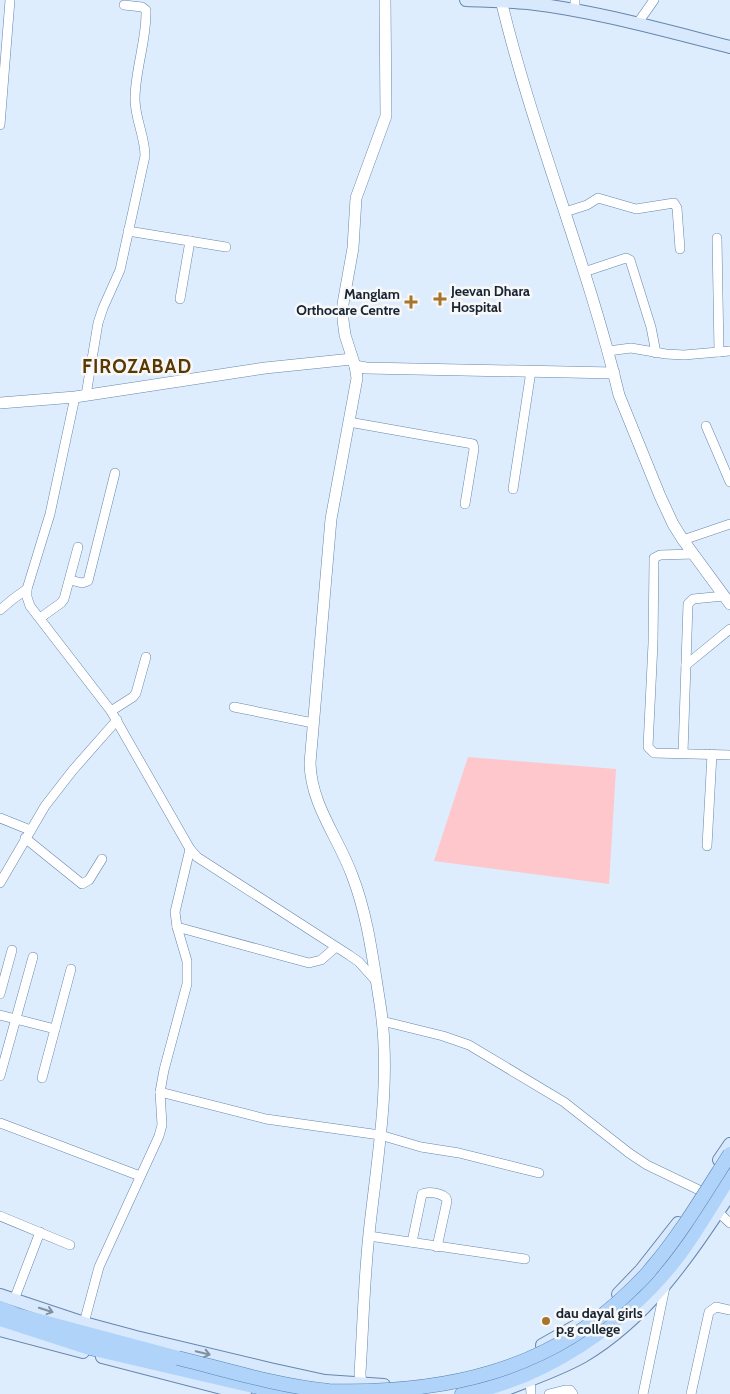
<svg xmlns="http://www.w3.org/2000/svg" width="730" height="1394" font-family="Cabin,sans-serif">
  <rect width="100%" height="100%" fill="#deedfd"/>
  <polygon fill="#fdc7cc" points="468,757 616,769 609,884 434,861"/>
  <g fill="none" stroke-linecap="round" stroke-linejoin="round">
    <g stroke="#6686ac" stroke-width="10">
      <g id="minor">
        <polyline points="575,11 575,0"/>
        <polyline points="637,24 654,0"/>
        <polyline points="0,125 10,0"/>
        <polyline points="565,212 587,205 598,198 636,209 674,203 677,208 680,249"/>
        <polyline points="128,231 226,247"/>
        <polyline points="717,238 719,352"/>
        <polyline points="584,272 626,258 630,260 651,327 656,353"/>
        <polyline points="180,299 190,241"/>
        <polyline points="608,351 631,348 666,354 684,355 730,351"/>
        <path d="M86,395l12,-72 5,-15 17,-38 25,-114c0,-20 -10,-37 -10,-57 0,-30 12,-59 11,-89l-4,-3 -18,-2"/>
        <polyline points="75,397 50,514 27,589 27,597 30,606 111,711 190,849 197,857 349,955 359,962 376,981"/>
        <polyline points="349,422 473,444 474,449 465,504"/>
        <polyline points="706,426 730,482"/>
        <polyline points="513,489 531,371"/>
        <polyline points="683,540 730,524"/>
        <polyline points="694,554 660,555 654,558 654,561 653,643 648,747 654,753 730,755"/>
        <polyline points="70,580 82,583 88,581 115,473"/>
        <polyline points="0,610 13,599 27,589"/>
        <polyline points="40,618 61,603 64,599 78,547"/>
        <polyline points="686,665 730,629"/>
        <polyline points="234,707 313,723"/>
        <polyline points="111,711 133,697 136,693 146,657"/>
        <polyline points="683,753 688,604 693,599 724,596"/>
        <polyline points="0,818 30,830"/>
        <polyline points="25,838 82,884 89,880 102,859"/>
        <polyline points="707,846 712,754"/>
        <polyline points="0,883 45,806 73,770 117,720"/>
        <polyline points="177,927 309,963 321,960 336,947"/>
        <polyline points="0,994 12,950"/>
        <polyline points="0,1015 55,1029 71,969"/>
        <polyline points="382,1021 443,1036 469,1045 564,1102 629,1153 647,1165 699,1190"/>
        <polyline points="0,1076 33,957"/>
        <polyline points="42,1078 55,1029"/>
        <polyline points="160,1092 266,1119 380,1135 421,1147 459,1153 539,1173"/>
        <polyline points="0,1123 140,1176"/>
        <polyline points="718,1212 730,1223"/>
        <polyline points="0,1216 70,1245"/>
        <polyline points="369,1236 525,1259"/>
        <path d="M412,1242l10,-48c7,-3 19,-1 24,4l1,3 -10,46"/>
        <polyline points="14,1300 40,1232"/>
        <polyline points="84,1323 99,1267 159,1136 162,1125 160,1092 164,1070 187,984 187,961 177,927 175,912 190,849"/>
        <polyline points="530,1380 531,1394"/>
        <polyline points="549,1394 565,1390 570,1390 573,1394"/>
        <polyline points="643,1394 665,1287"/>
        <polyline points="691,1394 709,1312 716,1307 730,1310"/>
      </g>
    </g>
    <g stroke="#6686ac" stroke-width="12">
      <g id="tertiary">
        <path d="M501,0c32,134 86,261 118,395l41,101 13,28 10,16 47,64"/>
        <polyline points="355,366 366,368 614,373"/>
        <polyline points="0,403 75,397 265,368 352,359"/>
        <path d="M361,1391l-1,-18c3,-46 4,-93 9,-139 8,-76 23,-154 11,-230 -7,-43 -12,-88 -28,-129 -14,-38 -41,-70 -42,-112l21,-244 26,-141 -2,-12 -10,-31 -2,-15v-16l10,-56 3,-50 30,-82 -1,-116"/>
      </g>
    </g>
    <g stroke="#6686ac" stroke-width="14">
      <g id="secondary">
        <path d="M466,0c21,1 41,1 62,3 68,8 135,27 202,44"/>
        <polyline points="719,1160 730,1144"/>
        <polyline points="618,1294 641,1270 678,1223"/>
        <polyline points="0,1295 84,1323 136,1337 270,1369 325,1381 384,1385"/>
        <polyline points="0,1330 83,1352"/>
        <polyline points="542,1345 581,1323"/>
        <polyline points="102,1357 245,1394"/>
        <path d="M494,1394c29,-12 61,-22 88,-37 66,-39 107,-101 148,-163"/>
      </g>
    </g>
    <g stroke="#5983b2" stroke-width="15">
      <g id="primary">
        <polyline points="0,1308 17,1315 178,1358"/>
        <polyline points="0,1319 90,1348 288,1394"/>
        <path d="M462,1394c82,-15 163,-70 214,-135 20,-26 36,-55 54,-83"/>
      </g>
    </g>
    <use href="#minor" stroke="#fff" stroke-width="9"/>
    <use href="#tertiary" stroke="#fff" stroke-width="11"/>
    <use href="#secondary" stroke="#d8e9fd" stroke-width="12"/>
    <use href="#primary" stroke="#b0d3fa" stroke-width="14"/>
    <g stroke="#5983b2" stroke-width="15" stroke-linecap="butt">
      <path id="primary-bridge" d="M178,1358c49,12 100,28 151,33 114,3 218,-19 301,-100 7,-7 15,-14 21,-22 30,-35 54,-76 79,-115"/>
    </g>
    <use href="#primary-bridge" stroke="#b0d3fa" stroke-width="14"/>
  </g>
  <defs><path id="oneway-shaft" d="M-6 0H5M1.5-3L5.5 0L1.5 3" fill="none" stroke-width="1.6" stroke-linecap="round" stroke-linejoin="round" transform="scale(1.25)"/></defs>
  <g stroke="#8190a2">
    <use href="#oneway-shaft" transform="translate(46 1310) rotate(18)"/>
    <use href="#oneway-shaft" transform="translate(203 1353) rotate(13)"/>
  </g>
  <g fill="#a7742b" stroke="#f8f8f8" stroke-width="2">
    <path d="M437.5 291.5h5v5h5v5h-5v5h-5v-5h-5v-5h5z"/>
    <path d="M408.5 294.5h5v5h5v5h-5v5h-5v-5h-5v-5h5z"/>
    <circle cx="546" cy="1321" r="5"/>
  </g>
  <g text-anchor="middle" stroke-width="5" stroke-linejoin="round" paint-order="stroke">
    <g font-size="14" font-weight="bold" fill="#172433" stroke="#f8f8f8" text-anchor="start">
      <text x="451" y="296">Jeevan Dhara<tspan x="451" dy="16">Hospital</tspan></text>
      <text x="400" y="299" text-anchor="end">Manglam<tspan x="400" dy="16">Orthocare Centre</tspan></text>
      <text x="556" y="1318">dau dayal girls<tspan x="556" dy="16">p.g college</tspan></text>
    </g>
    <g font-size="19" font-weight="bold" letter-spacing="1" fill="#5a3800" stroke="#f8f8f8">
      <text x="137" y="373">FIROZABAD</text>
    </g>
  </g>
</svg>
